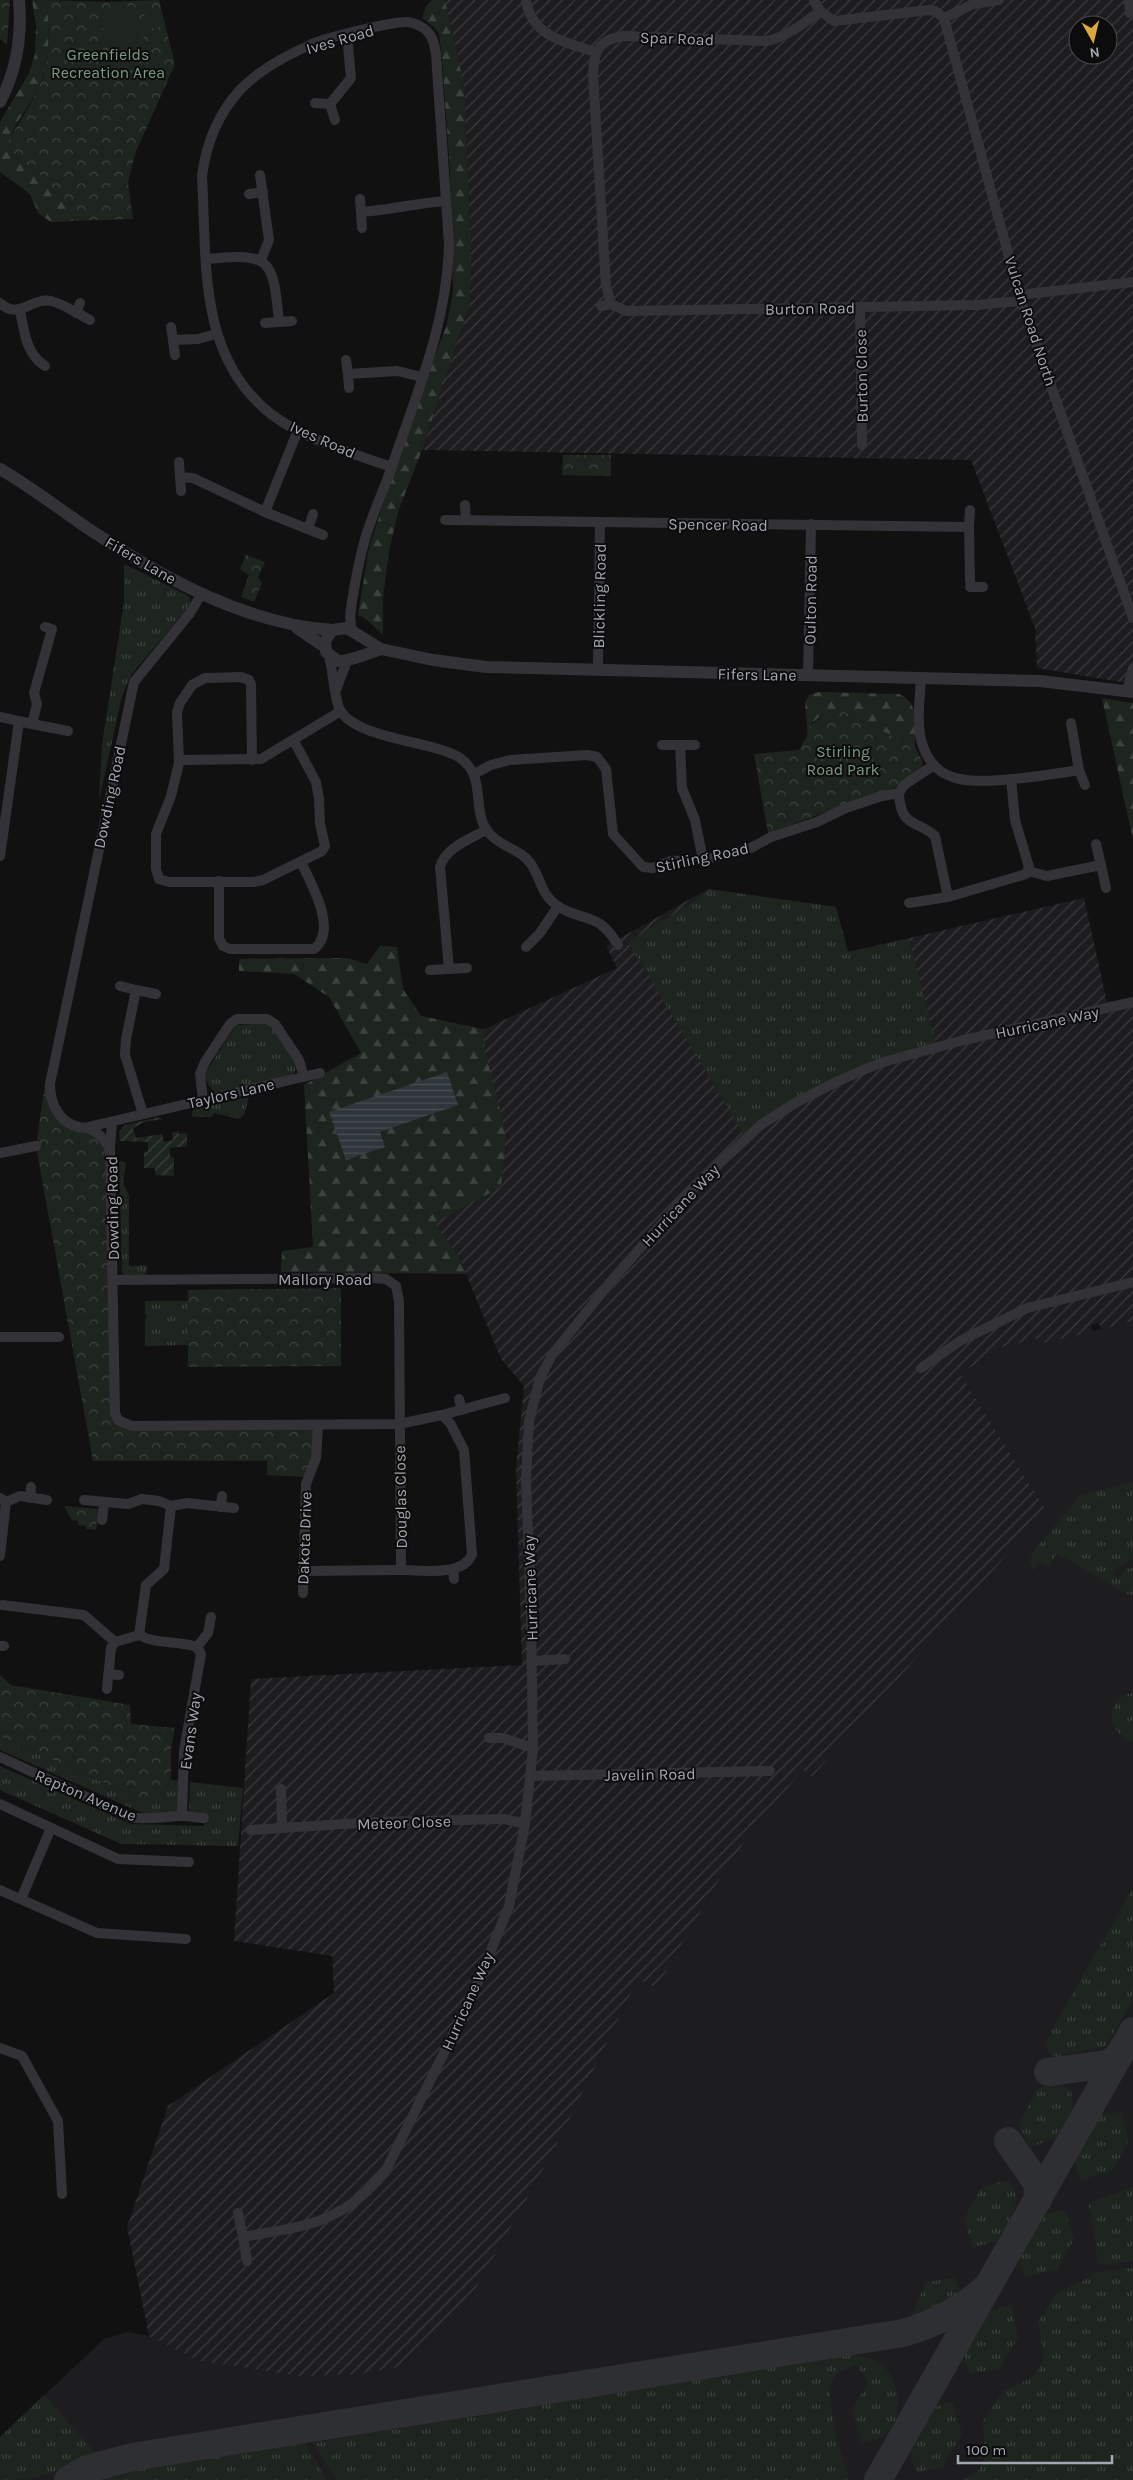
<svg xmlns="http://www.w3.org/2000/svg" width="1133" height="2480" font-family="Karla,sans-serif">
  <defs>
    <pattern id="industrial-furrows" width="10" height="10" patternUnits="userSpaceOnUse" patternTransform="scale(1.25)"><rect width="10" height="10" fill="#1d1d1f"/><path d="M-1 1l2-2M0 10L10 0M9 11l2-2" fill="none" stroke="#3b3b3d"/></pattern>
    <pattern id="grass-tufts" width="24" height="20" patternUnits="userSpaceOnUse" patternTransform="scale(1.25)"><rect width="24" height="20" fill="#1e251f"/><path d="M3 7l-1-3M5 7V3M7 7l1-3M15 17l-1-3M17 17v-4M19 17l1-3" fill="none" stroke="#3c423d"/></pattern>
    <pattern id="forest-firs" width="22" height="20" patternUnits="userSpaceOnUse" patternTransform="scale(1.25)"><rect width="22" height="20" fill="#1e251f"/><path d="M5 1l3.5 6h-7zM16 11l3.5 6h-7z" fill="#3c423d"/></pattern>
    <pattern id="park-crowns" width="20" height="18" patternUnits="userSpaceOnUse" patternTransform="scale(1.25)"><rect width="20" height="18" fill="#1e251f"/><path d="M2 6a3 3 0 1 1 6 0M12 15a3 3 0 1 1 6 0" fill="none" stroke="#3c423d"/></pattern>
    <pattern id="garden-furrows" width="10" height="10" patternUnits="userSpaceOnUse" patternTransform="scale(1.25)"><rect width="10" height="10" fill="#1e251f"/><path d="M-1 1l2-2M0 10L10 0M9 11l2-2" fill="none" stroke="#3c423d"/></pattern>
    <pattern id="water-rules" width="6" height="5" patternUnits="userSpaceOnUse" patternTransform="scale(1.25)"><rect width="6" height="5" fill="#2e353b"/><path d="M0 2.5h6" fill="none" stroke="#494f55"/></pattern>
  </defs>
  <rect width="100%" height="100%" fill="#111112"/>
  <polygon fill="#1d1d1f" points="1133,1321 1133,2480 0,2480 0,2437 104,2339 127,2332 149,2336 196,2360 399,2367 460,2311 479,2283 553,2152 638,1979 655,1988 713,1890 752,1830 803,1770 812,1777 1046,1510 960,1374 1002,1347 1042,1338 1044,1342"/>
  <g fill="url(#industrial-furrows)" fill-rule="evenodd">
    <path d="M445,0h688v684l-96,-16 -2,-40 -64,-168 -549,-10 48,-147 1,-54 -7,-164zM1078,25h30v30h-30z"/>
    <polygon points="708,889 836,907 848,952 1084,898 1107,1002 1133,999 1133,1321 1101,1329 1099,1323 1091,1325 1093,1331 1044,1343 1042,1338 1002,1347 960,1374 1046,1510 812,1777 803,1770 752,1830 713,1890 656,1988 638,1979 553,2152 479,2283 460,2311 399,2367 356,2374 299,2376 196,2360 149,2336 127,2227 168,2106 334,1993 332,1956 234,1941 251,1679 522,1665 516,1467 524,1386 501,1359 459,1257 419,1203 458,1041 617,968 606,946"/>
  </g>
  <g fill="url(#grass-tufts)">
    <polygon points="124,564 185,594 190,598 190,605 131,675 122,696 99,801 102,744 124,602"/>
    <polygon points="713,890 836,907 848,952 909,939 937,1047 838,1081 746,1138 628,942"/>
    <polygon points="266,1023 276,1028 296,1059 295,1072 289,1077 215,1092 209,1086 204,1075 236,1025"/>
    <polygon points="249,1097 244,1115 239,1119 214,1113 211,1117 192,1117 193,1107 204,1107"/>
    <polygon points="119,1161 126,1162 123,1183 129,1195 129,1266 147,1265 147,1271 143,1277 130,1279 122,1273"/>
    <polygon points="145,1301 188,1301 188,1345 145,1346 145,1320 147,1316 145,1315"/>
    <polygon points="1133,1482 1133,1559 1120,1565 1112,1574 1118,1578 1126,1569 1133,1568 1133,1595 1127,1594 1057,1553 1048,1567 1038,1562 1033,1571 1030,1561 1033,1552 1081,1495"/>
    <path d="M1133,1693v49c-5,-3 -10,-5 -14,-9 -14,-14 -5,-39 14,-40z"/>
    <polygon points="0,1737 135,1796 162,1796 171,1780 181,1781 181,1810 156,1817 138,1811 0,1750"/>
    <polygon points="0,1766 130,1824 204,1826 204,1818 194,1816 189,1810 190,1782 243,1788 238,1846 121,1844 0,1790"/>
    <path d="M1133,1888v111l-27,47 -50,11c-8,-3 -10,-7 -11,-15z"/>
    <polygon points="1057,2081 1071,2091 1073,2107 1056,2137 1030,2148 1019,2123 1038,2088"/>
    <polygon points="1121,2112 1129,2141 1112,2171 1081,2180 1072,2155 1097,2115"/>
    <path d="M1008,2180c19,20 0,42 -11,61l-24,6 -9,-28 17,-31z"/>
    <polygon points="1133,2187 1133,2261 1098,2265 1093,2222 1088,2203"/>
    <polygon points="1065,2210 1074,2239 1057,2270 1025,2276 1017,2253 1038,2215"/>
    <polygon points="1133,2268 1133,2480 963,2480 979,2470 985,2458 983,2421 1003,2391 1034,2377 1044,2359 1038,2322 1056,2293 1089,2278 1093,2273"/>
    <polygon points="955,2278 960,2291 927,2315 911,2317 926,2282"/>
    <polygon points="1011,2305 1018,2338 999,2369 970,2374 962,2351 984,2313"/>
    <path d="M847,2355c11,0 28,3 36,11 19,17 22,59 -3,72 -5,3 -12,3 -18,5l-10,-33 16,-28 -12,-18 -21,11 -6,15 7,46 13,44h-512l-24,-37z"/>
    <path d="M44,2395l52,58c-38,18 -53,27 -96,27v-43z"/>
    <polygon points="952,2402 962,2433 943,2467 916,2472 907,2443 928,2409"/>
    <polygon points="305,2443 327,2480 95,2480 124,2472"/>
  </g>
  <g fill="url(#forest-firs)" fill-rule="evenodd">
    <path d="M32,0h14c4,28 5,57 -6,84 -9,23 -32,43 -32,69l37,25 27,38 1,5 -22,1 -13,-9 -8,-19 -30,-22v-50l29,-49 6,-19 1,-27z"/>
    <path d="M432,0h13l19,85 7,164 -1,54 -48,147 -23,59 -10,42 -6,47v37c-9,-7 -15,-17 -25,-20l11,-68 50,-150 27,-70 7,-34 -3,-121 -8,-114 -3,-24 -5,-7 -12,-9 4,-12z"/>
    <path d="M819,692l80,2c22,10 16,32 16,53l-77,-38c-14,4 -29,11 -30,27l-3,-33 4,-8z"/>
    <polygon points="1102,698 1133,703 1133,840"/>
    <path d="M380,946l17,1 6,42 18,27 62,13 2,22 21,83 -5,53 -67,36 25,34 7,17 -185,-2 1,-21 31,-4 -9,-162 57,-32 -32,-56 -35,-23 -55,-3v-12l108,-1 20,6zM447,1072l11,33 -78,27z"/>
  </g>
  <g fill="url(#park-crowns)">
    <polygon points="0,0 10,0 7,45 0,39"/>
    <path d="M46,0l61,2 52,-2 16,64 -40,90 -7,29 5,36 -60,2 -1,-5 -27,-38 -37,-25 -3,-6c11,-21 26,-41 35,-62 11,-27 10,-57 6,-85z"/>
    <polygon points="563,455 611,455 611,476 562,475"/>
    <polygon points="246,555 265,562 258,578 262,583 254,602 241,597 249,575 240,569"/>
    <polygon points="838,709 915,747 923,763 921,770 896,787 768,833 754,754 799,750 807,736 808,728 826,713"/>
    <polygon points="45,1084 50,1084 62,1118 88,1127 110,1148 115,1413 124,1425 318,1425 307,1477 267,1475 267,1461 93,1461 36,1146"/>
    <polygon points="341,1288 341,1366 188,1367 188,1290"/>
    <polygon points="64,1506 98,1509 96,1530 86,1529 86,1526 78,1525 78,1521 72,1520"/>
    <polygon points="0,1675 11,1685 130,1705 131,1724 175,1728 171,1748 171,1780 162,1796 135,1796 0,1737"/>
  </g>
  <polygon fill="url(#garden-furrows)" points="159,1117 162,1119 145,1122 133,1128 136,1138 162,1134 164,1142 173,1140 172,1133 178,1131 179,1134 187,1133 187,1146 170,1148 170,1157 174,1158 174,1176 155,1175 155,1168 144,1168 144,1152 148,1151 148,1142 120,1141 119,1132 125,1125"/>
  <g fill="#1e251f">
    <polygon points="133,5 149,55 115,66 99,15"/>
    <polygon points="154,10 159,27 149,29 144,13"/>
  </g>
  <polygon fill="url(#water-rules)" points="447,1072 458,1105 380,1132 385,1147 346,1160 329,1112"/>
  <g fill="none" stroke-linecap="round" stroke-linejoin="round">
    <g stroke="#2e2f32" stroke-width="28">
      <polyline points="1048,2072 1108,2064 1119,2056"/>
      <polyline points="1008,2141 1037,2183 1038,2200"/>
      <path d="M68,2480l19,-11 45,-12 771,-124c33,-9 60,-24 85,-47"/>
      <polyline points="878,2480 1133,2031"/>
    </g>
    <g stroke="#333337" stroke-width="10">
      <path d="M526,0c5,36 40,43 70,52"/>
      <polyline points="814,0 820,11 834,21 929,10 935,11 944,18 1021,301 1133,618"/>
      <polyline points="1129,0 1130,13"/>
      <polyline points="944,18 973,4 999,0"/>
      <polyline points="315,103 330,104"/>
      <polyline points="335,120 330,104 351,78 347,35"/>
      <polyline points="260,175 269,240 261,260"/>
      <polyline points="249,194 263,192"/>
      <polyline points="360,199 361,212"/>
      <path d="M362,228l-1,-16c29,-2 56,-9 85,-11"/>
      <path d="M207,259c65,-7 66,1 72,63l-14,1"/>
      <polyline points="1019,295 1133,282"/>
      <path d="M0,303c19,18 31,-6 51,-2 13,3 27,13 39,19"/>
      <path d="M611,304l-5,-18 -13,-211c1,-24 5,-35 30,-39l144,5c21,-5 36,-17 53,-30"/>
      <polyline points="601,306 611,304 626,311 975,305 1021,301"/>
      <polyline points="860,307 862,445"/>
      <path d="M20,310c4,21 6,44 25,56"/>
      <polyline points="76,313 80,303"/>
      <polyline points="279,322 292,321"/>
      <polyline points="171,327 173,340 198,339 216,334"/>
      <polyline points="173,340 175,355"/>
      <polyline points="346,360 348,374"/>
      <polyline points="349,388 348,374 397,371 422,377"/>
      <polyline points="179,462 180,477"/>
      <polyline points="181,491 180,477 193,478 265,512 323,535"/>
      <polyline points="465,505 466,520"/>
      <polyline points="265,512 298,430"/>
      <polyline points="445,520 969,527 970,510"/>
      <polyline points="969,527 970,581"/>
      <polyline points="308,529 313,514"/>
      <polyline points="970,587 983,587"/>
      <path d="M202,593l-12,20 -56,69 -84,402c0,19 9,39 29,43 4,1 8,0 11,2 10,4 14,11 20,19l5,265 3,7 14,6 267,-2 43,-9 63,-17"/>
      <path d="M352,631c-4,-14 0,-28 2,-42 4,-20 7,-40 14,-59 7,-22 17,-43 24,-64 25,-73 55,-143 57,-221l-13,-191c-2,-12 -4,-22 -16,-28 -4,-2 -10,-4 -14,-4 -16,0 -82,16 -96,23 -25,11 -52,26 -70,45 -22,24 -34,55 -38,86 5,84 -5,180 69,238 30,23 84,41 121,53"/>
      <path d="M329,656c4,15 5,39 10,52 13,31 97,33 121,50 28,19 10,53 29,75 11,14 32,16 42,31 10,15 10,30 25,41 28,19 40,4 62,40"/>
      <polyline points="598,670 600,522"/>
      <polyline points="808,675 811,524"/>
      <path d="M921,678c-1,20 -5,46 1,65 12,41 47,39 81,37 27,-2 51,-6 76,-10l6,15"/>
      <polyline points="336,690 347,661"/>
      <polyline points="1127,691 1133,668"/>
      <polyline points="0,717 32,724 37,704 34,693 52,629 45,627"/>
      <polyline points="1071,723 1079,770"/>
      <polyline points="32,724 68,731"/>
      <polyline points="294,741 316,782 319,799 320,824 325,846 322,851 263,880 253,882 169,882 159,879 156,869 156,834 171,796 179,763 183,760 261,759 341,711"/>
      <polyline points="662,745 680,745 682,788 695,820 703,860"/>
      <polyline points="680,745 695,745"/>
      <polyline points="179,763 177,712 180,703 192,685 205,678 241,677 249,680 251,684 252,760"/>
      <polyline points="474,774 491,765 510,760 587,755 597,757 606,769 613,834 643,867 653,868 671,861 703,860 751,848 771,837 817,822 846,808 882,796 899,793 904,785 934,765"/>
      <path d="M899,793c1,35 19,27 36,43l13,61"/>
      <polyline points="1096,844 1101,865"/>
      <polyline points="0,856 19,722"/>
      <polyline points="1028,871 1047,876 1101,865 1106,888"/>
      <path d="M219,881v57l4,8 7,3h84c25,-19 -4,-67 -13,-87"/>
      <polyline points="909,903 948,897 1026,874 1029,867 1015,820 1011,779"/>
      <polyline points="526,947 540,933 558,906"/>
      <path d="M467,968l-18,1 -9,-102c5,-19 30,-28 46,-37"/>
      <polyline points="430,970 449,969"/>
      <polyline points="120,986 136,990 126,1039 125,1055 143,1114"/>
      <polyline points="136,990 156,994"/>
      <polyline points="203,1099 200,1074 205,1062 230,1024 237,1019 267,1019 275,1024 299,1060 304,1077"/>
      <polyline points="88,1127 320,1073"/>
      <polyline points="110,1148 112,1122"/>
      <polyline points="0,1153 36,1146"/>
      <path d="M113,1280l261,-2 12,1 10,7 3,15 2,269c20,0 63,7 71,-16l-8,-104 -14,-27 -8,-8"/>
      <polyline points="0,1337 59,1337"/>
      <polyline points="921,1368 960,1341 1027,1308 1133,1282"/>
      <polyline points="459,1399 462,1410"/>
      <polyline points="0,1498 6,1502 0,1556"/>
      <polyline points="30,1498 31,1487"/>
      <polyline points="84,1500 128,1504 142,1499 159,1501 171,1506 164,1569 146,1585 139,1635 115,1642 111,1648 107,1689"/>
      <polyline points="6,1502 20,1496 47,1500"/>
      <polyline points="171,1506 187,1503 234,1508"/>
      <polyline points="221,1507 222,1496"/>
      <polyline points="102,1520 104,1503"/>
      <polyline points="453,1569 454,1579"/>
      <polyline points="303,1571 401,1570"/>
      <polyline points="303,1593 306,1484 316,1458 318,1425"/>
      <polyline points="2,1605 84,1615 115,1642"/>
      <path d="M139,1635c18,10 39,5 58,12l4,7 -17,97 -2,65"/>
      <polyline points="0,1646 4,1646"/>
      <polyline points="197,1647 208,1633 211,1617"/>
      <polyline points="532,1661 565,1659"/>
      <polyline points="109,1674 119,1675"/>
      <polyline points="489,1738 503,1738 533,1748"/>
      <path d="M0,1757l130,60c18,4 36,-1 53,-1 7,0 14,2 21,2"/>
      <polyline points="531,1776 770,1771"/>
      <polyline points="281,1789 282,1827"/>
      <polyline points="0,1804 118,1859 189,1862"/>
      <polyline points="251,1830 376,1822 505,1819 525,1824"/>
      <polyline points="0,1890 97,1933 186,1939"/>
      <polyline points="21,1899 51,1828"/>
      <polyline points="0,2048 22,2056 58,2121 62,2194"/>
      <polyline points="238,2213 243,2237"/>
      <path d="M247,2261l-4,-24c62,-11 99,-13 142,-65l89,-180 35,-86 16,-82 8,-76 -2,-132 -5,-137 3,-58 11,-43 12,-23 60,-75 84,-95 66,-61 35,-22 41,-21 42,-18 80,-22 173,-39"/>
    </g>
    <g stroke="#333337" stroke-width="12">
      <path d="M0,102c17,-32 22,-66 19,-102"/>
      <path d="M0,469c33,19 63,43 95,64 70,46 152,91 237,97"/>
      <polyline points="297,628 325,647"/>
      <path d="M381,649c-12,4 -32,13 -43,12l-12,-9 -1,-11 7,-11 15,-2 34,21 52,11 53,7 554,14 93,11"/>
    </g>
  </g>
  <g text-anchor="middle" stroke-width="4" stroke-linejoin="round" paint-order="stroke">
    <g font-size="16" fill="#a4a8b1" stroke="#0c0c0d">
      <text transform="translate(677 38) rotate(2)" y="6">Spar Road</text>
      <text transform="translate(340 39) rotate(-16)" y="6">Ives Road</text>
      <text transform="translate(810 308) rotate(-1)" y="6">Burton Road</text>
      <text transform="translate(1031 321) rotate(72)" y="6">Vulcan Road North</text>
      <text transform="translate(861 376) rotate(-91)" y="6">Burton Close</text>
      <text transform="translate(323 439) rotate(24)" y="6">Ives Road</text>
      <text transform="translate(718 524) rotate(1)" y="6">Spencer Road</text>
      <text transform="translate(141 560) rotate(30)" y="6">Fifers Lane</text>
      <text transform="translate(599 596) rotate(-89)" y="6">Blickling Road</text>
      <text transform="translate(810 600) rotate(-89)" y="6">Oulton Road</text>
      <text transform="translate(757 674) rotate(1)" y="6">Fifers Lane</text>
      <text transform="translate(109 797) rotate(-78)" y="6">Dowding Road</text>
      <text transform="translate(702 857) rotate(-12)" y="6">Stirling Road</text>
      <text transform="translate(1047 1022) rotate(-12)" y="6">Hurricane Way</text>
      <text transform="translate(231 1093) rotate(-13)" y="6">Taylors Lane</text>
      <text transform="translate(680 1205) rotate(-47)" y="6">Hurricane Way</text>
      <text transform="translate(112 1208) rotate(-91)" y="6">Dowding Road</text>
      <text x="325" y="1285">Mallory Road</text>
      <text transform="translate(400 1497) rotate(-91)" y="6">Douglas Close</text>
      <text transform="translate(304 1538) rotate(-88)" y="6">Dakota Drive</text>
      <text transform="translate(530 1588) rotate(-92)" y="6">Hurricane Way</text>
      <text transform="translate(190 1731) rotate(-82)" y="6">Evans Way</text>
      <text transform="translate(650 1774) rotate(-1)" y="6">Javelin Road</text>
      <text transform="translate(86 1795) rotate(23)" y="6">Repton Avenue</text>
      <text transform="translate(404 1822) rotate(-2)" y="6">Meteor Close</text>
      <text transform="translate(467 2001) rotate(-66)" y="6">Hurricane Way</text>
    </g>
    <g font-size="16" fill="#7d9b7e" stroke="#0c0c0d">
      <text x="108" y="60">Greenfields<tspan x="108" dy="18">Recreation Area</tspan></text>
      <text x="843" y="757">Stirling<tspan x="843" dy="18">Road Park</tspan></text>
    </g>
  </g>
  <g transform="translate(1093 40) rotate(172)"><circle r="24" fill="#0c0c0d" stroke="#494a4f"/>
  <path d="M0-4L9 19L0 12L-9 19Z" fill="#dda73f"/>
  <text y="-8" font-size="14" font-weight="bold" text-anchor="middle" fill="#a4a8b1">N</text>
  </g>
  <path d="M958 2455v8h154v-8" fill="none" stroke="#a4a8b1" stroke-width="2.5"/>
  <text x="966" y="2455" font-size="15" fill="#a4a8b1" stroke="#0c0c0d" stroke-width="4" paint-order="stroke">100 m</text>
</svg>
